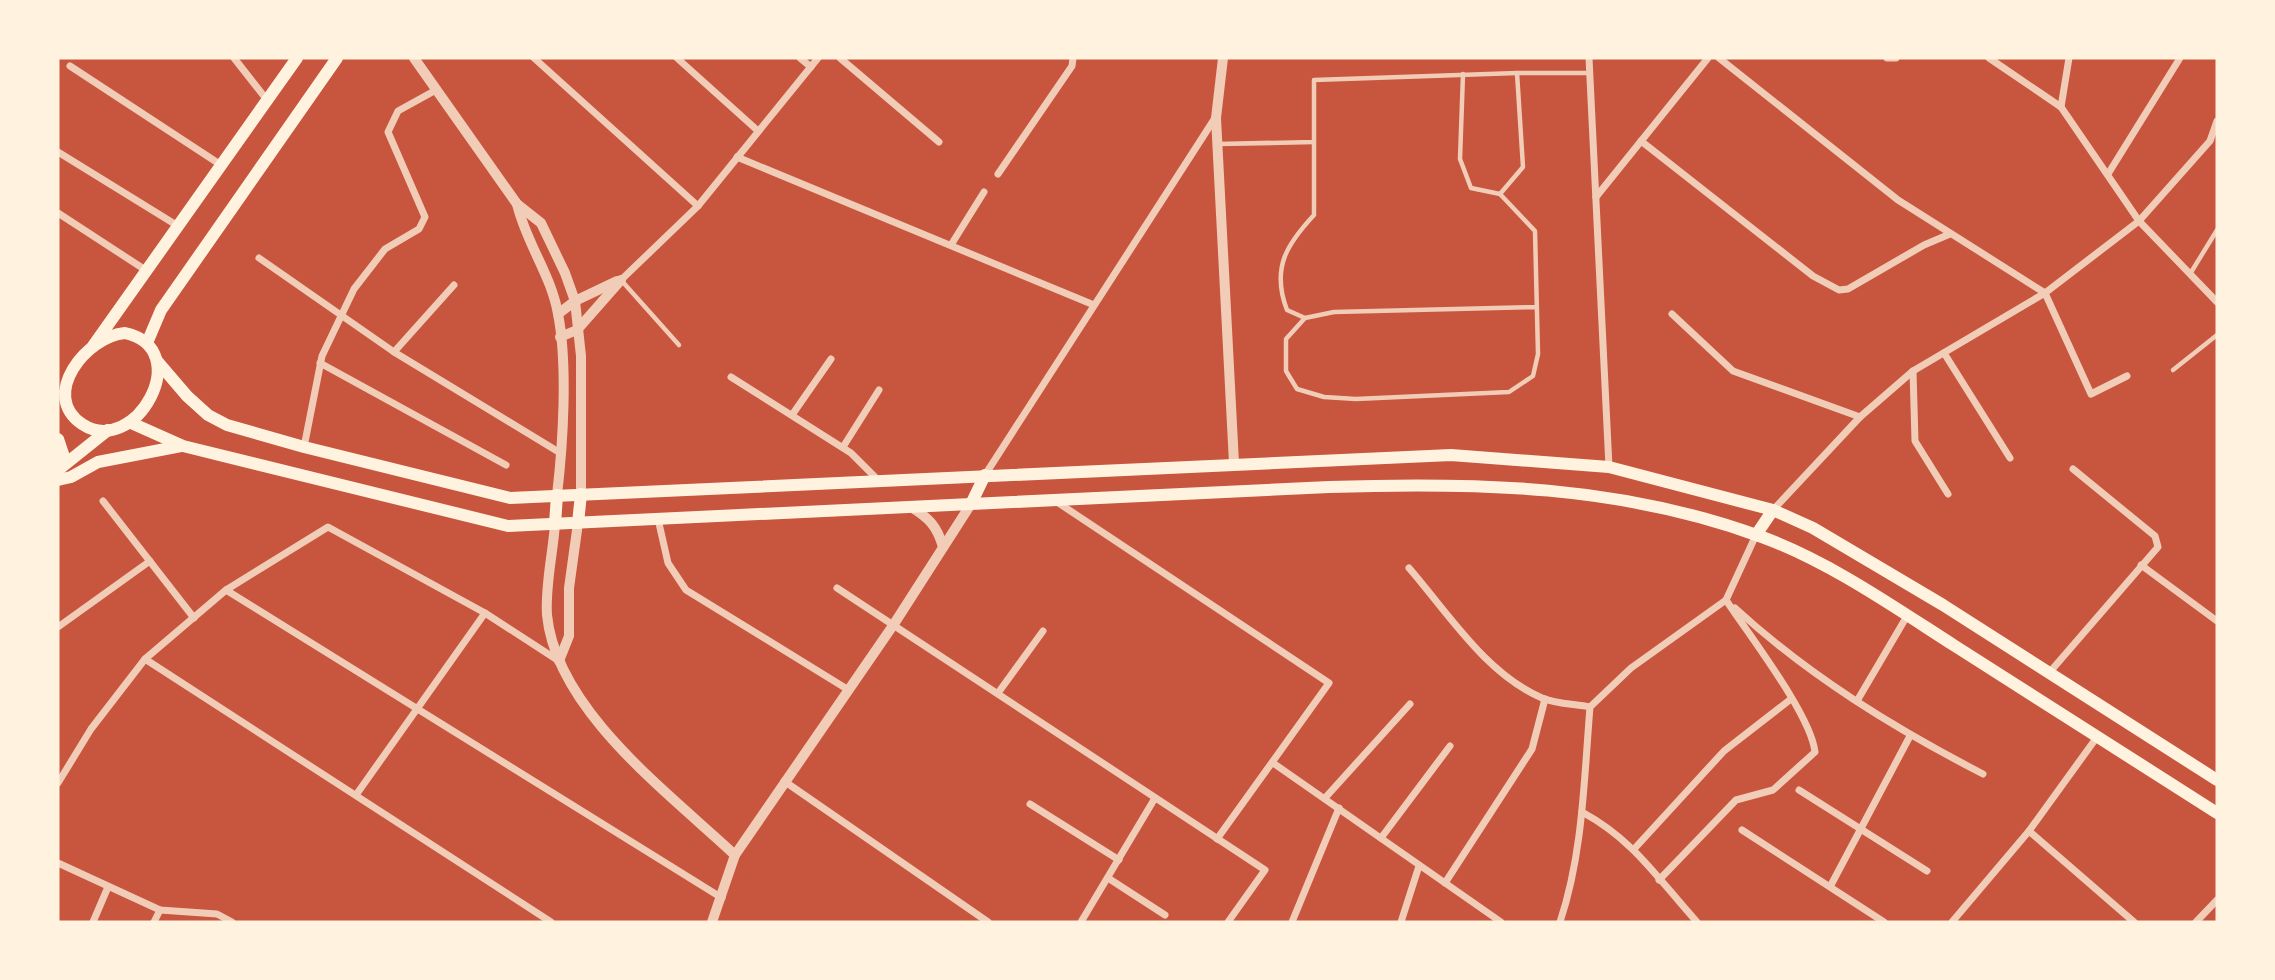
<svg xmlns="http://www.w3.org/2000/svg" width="2275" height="980" font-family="'IBM Plex Sans',sans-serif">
  <rect width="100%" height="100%" fill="#c8553d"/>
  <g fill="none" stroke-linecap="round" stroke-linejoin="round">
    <g stroke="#f1ccb7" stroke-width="4.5">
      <polyline points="1463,74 1460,159 1471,188 1500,194 1523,167 1517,73"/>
      <polyline points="1218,144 1314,142 1314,80 1517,73 1590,73"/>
      <polyline points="1500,194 1535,231 1538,354 1533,376 1509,392 1356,399 1324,397 1297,389 1286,371 1286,339 1305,318 1334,312 1537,307"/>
      <polyline points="2190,274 2217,230"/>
      <polyline points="621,280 679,345"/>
      <path d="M1305,318l-18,-8c-16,-42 0,-66 27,-95v-73"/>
      <polyline points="2173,370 2217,335"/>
    </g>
    <g stroke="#f1ccb7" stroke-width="7">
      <polyline points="234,58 267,100"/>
      <polyline points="534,58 698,206"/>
      <polyline points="677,58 757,130"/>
      <polyline points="800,58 811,67"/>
      <polyline points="840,58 939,142"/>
      <polyline points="1589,58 1609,467"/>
      <polyline points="1719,58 1898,200 2045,293 2091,394 2127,376"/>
      <polyline points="1887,58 1896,58"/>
      <polyline points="1989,58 2061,107"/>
      <polyline points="2069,58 2061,107 2139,221 2217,302"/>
      <polyline points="70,66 221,165"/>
      <polyline points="1641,141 1813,276 1839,290 1848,289 1924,245 1950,234"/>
      <polyline points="58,152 178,226"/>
      <polyline points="737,157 1094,305"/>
      <polyline points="998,174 1072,66 1073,58"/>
      <polyline points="2108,174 2180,58"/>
      <polyline points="1596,197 1708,58"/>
      <polyline points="58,213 147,271"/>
      <polyline points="951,245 984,192"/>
      <polyline points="259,258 394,352 562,454"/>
      <polyline points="621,280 698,206 818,58"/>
      <polyline points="1672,314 1733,371 1860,417"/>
      <polyline points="394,352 454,285"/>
      <polyline points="1944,353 2010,458"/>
      <polyline points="320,363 506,465"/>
      <polyline points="1913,371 1915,441 1948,494"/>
      <polyline points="731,377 851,453 878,480"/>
      <polyline points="792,415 831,359"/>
      <polyline points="304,447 322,356 354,289 385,249 419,229 425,217 388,132 398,111 436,90"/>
      <polyline points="843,447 879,390"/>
      <polyline points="985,475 1215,118"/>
      <polyline points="103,501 194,618"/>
      <polyline points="1057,502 1329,683 1217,839"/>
      <polyline points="1773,510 1860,417 1913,371 2045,293 2139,221 2210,141 2217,121"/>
      <polyline points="658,519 668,563 686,590 847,689"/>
      <polyline points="2141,565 2217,621"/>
      <path d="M1409,568c39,45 77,106 133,130 14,6 33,6 48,9"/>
      <polyline points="837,588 1265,870 1228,922"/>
      <polyline points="226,590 722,898"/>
      <path d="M1735,608c74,68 159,120 248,166"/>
      <polyline points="58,627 150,561"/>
      <polyline points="145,659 551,922"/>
      <polyline points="2049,673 2158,547 2155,536 2073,469"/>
      <polyline points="998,693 1043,631"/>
      <polyline points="1857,701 1907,616"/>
      <polyline points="1273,763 1501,922"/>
      <polyline points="784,781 988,922"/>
      <polyline points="58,783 91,729 145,659 226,590 328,527 485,613 559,661"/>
      <polyline points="1799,790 1927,871"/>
      <polyline points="356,795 485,613"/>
      <polyline points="1325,798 1410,704"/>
      <polyline points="1030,804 1119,860"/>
      <path d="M1582,812c52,28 76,67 115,110"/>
      <polyline points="1742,830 1884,922"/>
      <polyline points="2029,831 2134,922"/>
      <polyline points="1381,838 1450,746"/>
      <polyline points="1635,848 1724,751 1791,699"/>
      <polyline points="58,863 160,910 217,914 232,922"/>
      <polyline points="1108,878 1165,915"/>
      <path d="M1659,880l77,-80 37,-10 42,-38c-4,-37 -66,-117 -89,-152"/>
      <polyline points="1445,883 1532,749 1545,699"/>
      <polyline points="1831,885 1910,736"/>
      <polyline points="93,922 108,887"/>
      <polyline points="154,922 160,910"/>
      <polyline points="1081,922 1155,798"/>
      <polyline points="1292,922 1339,808"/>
      <polyline points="1401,922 1419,866"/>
      <path d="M1560,922c23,-69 24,-143 30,-215l41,-39 95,-68 30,-65"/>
      <polyline points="1952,922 2029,831 2097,737"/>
      <polyline points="2196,922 2217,900"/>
    </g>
    <g stroke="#f1ccb7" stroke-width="10">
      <polyline points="414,58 517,204 541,223 565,273 575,301 581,356 581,494"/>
      <polyline points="1223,58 1216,118 1234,463"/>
      <path d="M517,204c9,39 34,70 41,110 10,51 5,130 -1,181"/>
      <polyline points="558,314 575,301 617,281"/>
      <polyline points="560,337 577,330 621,280"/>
      <path d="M911,507c18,11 26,19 32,40"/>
      <path d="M555,524c-2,29 -10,62 -8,91 9,95 123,179 188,240"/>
      <polyline points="559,661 569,636 569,588 578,523"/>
      <polyline points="712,922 735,855 894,624 971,504"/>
    </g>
    <g stroke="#fff3e0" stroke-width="12">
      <path d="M125,333c72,16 10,126 -43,91 -43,-29 5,-88 43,-91z"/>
      <polyline points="147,343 161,310 337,58"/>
      <polyline points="93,346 297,58"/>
      <polyline points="157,361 187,396 208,415 227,425 304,447 510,498 1451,455 1609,467 1773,510 1813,528 1943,605 2217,780"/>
      <path d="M129,422l54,24 325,80 821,-39c148,-5 292,-2 433,50 68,25 132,70 193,109 87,56 175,111 262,167"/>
      <polyline points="58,439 64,457 59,469"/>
      <polyline points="58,470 108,430"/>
      <polyline points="58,480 71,477 98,462 181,446"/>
      <polyline points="971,504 985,475"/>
      <polyline points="578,523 581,494"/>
      <polyline points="555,524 557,495"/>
      <polyline points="1756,535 1773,510"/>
    </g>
  </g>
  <rect width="2275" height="980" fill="none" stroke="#fff3e0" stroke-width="119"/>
</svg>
